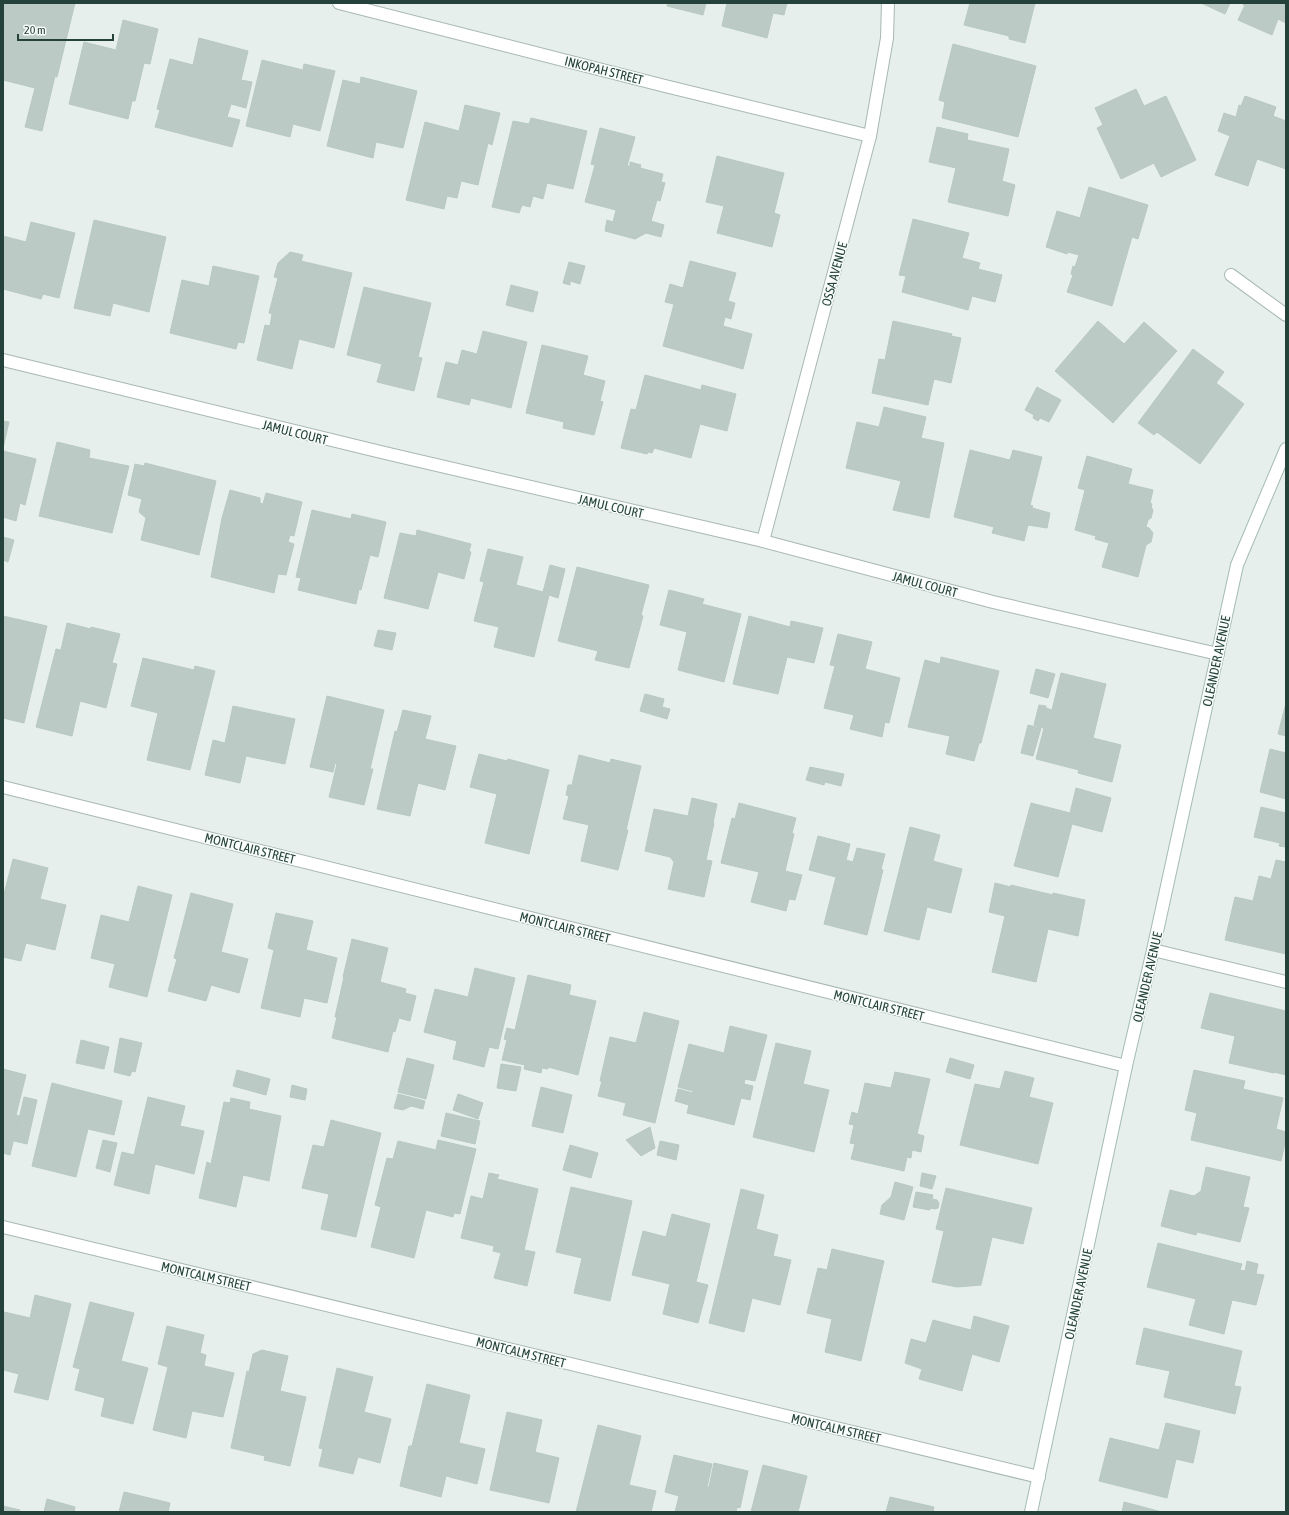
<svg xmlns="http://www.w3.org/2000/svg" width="1289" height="1515" font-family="'Asap Condensed',sans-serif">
  <rect width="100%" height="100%" fill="#e6efeb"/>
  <g fill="#bbcac4" stroke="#b8c9c2">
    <polygon points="4,3 75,3 57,77 55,76 42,131 25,127 35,88 3,80 3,31 5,20 3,20"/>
    <polygon points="668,3 706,3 703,15 667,6"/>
    <polygon points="727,3 787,3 784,15 773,13 767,38 722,26"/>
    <polygon points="970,3 1035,3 1025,43 1009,39 1009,36 964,25"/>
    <polygon points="1201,3 1230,3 1225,14"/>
    <polygon points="1244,3 1286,3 1286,23 1278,19 1272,35 1238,20 1245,5 1243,5"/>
    <polygon points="123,20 158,29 150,64 144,63 135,101 132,101 128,119 69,104 84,42 116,50"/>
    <polygon points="199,38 248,51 241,80 252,82 246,108 231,104 227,117 240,120 232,147 155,127 160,110 157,109 170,59 193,65"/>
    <polygon points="953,44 1036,66 1018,137 942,118 945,102 939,100"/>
    <polygon points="262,60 303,70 304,64 335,71 320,131 293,124 290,137 246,126"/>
    <polygon points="361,77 417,91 403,148 376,142 373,158 327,146 343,80 360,84"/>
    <polygon points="1136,89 1144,106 1166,96 1196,160 1161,177 1154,163 1121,179 1097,128 1103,125 1095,108"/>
    <polygon points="1245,96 1276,107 1273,116 1286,121 1286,169 1257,159 1248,186 1215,175 1230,136 1218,131 1224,113 1236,117 1239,105 1241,106"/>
    <polygon points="465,105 500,113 492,145 488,143 478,185 461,181 457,198 447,196 444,209 406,200 425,122 459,131"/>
    <polygon points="531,118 587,131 573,189 547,183 543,199 533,196 530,207 522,205 519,213 492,207 513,121 529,124"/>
    <polygon points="937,127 968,134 967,140 1009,149 1002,181 1015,185 1008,216 948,202 956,168 929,162"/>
    <polygon points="600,128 635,137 627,166 630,166 630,162 641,165 640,168 663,174 661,182 665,183 660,201 657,200 651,221 664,225 661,237 646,233 635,239 605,231 607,220 613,222 616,210 585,202 595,165 591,164"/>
    <polygon points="717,156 784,173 774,213 780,215 772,247 717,233 724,206 706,202"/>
    <polygon points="1089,187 1148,205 1138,239 1132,237 1112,306 1067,292 1073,275 1071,274 1073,266 1075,267 1079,255 1068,252 1067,254 1046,247 1057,211 1080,218"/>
    <polygon points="913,219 969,233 962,258 980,263 978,269 1002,275 995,302 972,296 968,310 902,292 906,276 899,275"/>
    <polygon points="94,220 166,237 149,312 113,303 110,316 74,308"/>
    <polygon points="31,222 75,233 59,298 43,294 41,299 3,289 3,236 26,242"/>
    <polygon points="290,252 303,255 301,261 352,273 334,348 299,339 292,369 257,360 265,325 270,326 272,314 269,313 278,278 274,277 278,263"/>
    <polygon points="690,261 736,273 728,301 735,303 731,319 725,317 723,326 752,334 743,369 663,346 674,304 665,302 670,284 683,288"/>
    <polygon points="569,262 585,266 580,284 570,281 570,285 563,283"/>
    <polygon points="213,266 259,276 244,343 238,342 236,349 170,333 182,280 209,286"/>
    <polygon points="511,285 538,292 533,312 506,305"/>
    <polygon points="364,287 431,303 418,357 422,358 414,391 377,382 382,364 347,355"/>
    <polygon points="893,321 952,334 951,336 961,338 951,383 934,379 928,405 872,393 879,359 885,360"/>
    <polygon points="1098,321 1124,344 1144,322 1177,351 1113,423 1055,371"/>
    <polygon points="483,331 527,342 511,408 471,398 469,405 437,397 446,362 458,365 462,350 477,354"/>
    <polygon points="542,345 588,356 583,375 605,381 600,401 603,402 594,435 563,428 564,422 526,413"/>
    <polygon points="1193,349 1224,372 1216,383 1244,404 1200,464 1157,432 1154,435 1138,423"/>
    <polygon points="645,375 701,390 702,385 736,394 727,431 700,424 691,458 654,448 652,453 648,452 647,454 621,448 631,409 636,410"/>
    <polygon points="1037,387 1061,400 1049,422 1040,418 1038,421 1033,418 1034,415 1025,410"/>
    <polygon points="884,407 926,417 921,438 944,443 929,518 893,510 901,481 846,468 857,422 879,427"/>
    <polygon points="3,421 9,422 3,448"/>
    <polygon points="57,442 90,450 89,458 129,466 112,533 39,516"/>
    <polygon points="970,450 1010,460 1013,450 1042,457 1030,505 1033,506 1032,508 1050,513 1047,528 1028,525 1024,541 992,533 994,527 954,517"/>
    <polygon points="3,451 36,459 25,505 20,503 16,521 3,517"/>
    <polygon points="1087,456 1132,469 1128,484 1153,490 1150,503 1152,504 1151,507 1153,510 1151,518 1148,520 1146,527 1149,528 1153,533 1151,542 1146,545 1138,577 1102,567 1109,543 1095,539 1096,536 1075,530 1085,490 1078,488"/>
    <polygon points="145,463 216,481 199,555 141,540 146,518 139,512 142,499 128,495 135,464 144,466"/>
    <polygon points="230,490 260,498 260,503 263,504 266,493 302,502 294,536 290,535 288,542 294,544 286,575 278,574 274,593 211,577 222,518"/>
    <polygon points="312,510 351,519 352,514 386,522 378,557 370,555 361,590 359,589 356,604 298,590 301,578 296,577"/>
    <polygon points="417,530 471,544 469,551 471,552 464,579 438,572 428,609 384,598 400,533 416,536"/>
    <polygon points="3,537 14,540 8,562 3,560"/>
    <polygon points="488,549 523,557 516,585 543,592 550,565 565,569 558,598 549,595 534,657 494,647 499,627 474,621 484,582 480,581"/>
    <polygon points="577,567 649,585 641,615 643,616 629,668 595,660 598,651 558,641"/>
    <polygon points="669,590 704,599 702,604 741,614 724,682 678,670 687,632 660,625"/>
    <polygon points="3,616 47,626 24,723 3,718"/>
    <polygon points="749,616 790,627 791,621 823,628 814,663 787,657 778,694 733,684"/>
    <polygon points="67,623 91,629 91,627 120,634 112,663 117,664 106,708 80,701 72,736 36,727 56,649 61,650"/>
    <polygon points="378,630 396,633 392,650 374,646"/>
    <polygon points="838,634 872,642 865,669 900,678 889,723 885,722 882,737 850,729 854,715 824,708 835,666 830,665"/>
    <polygon points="941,657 999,671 981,743 979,743 974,761 946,754 950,736 908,727 925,660 940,664"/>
    <polygon points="143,658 194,670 195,666 215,671 190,770 147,760 158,713 131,706"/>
    <polygon points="1036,669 1055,674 1048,698 1030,693"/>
    <polygon points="1061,673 1106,684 1093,738 1121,745 1112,782 1078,773 1079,770 1036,759 1044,728 1034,725 1039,705 1046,706 1046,708 1052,710"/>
    <polygon points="645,694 664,699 662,707 670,709 667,719 640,711"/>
    <polygon points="327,696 384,710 370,769 373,769 364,805 329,797 337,764 335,763 333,772 310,767"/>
    <polygon points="1286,703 1286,736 1278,734"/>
    <polygon points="233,706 295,719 285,764 246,756 240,783 205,775 213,740 225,743"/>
    <polygon points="403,710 431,716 425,739 456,746 445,790 418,783 410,816 377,809 395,731 397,732"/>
    <polygon points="1028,725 1041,728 1033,756 1021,753"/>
    <polygon points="1270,749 1286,753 1286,799 1260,792"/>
    <polygon points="479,754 507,761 508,759 549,770 529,854 485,843 497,794 470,787"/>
    <polygon points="579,755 610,763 611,759 641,766 626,830 628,830 618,870 581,861 589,825 563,819 569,796 566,795 568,785 572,785"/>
    <polygon points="810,767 844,774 841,786 825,782 824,785 806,780"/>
    <polygon points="1076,788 1111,798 1102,832 1072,824 1058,877 1014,866 1031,803 1070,813"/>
    <polygon points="692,798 717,804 713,823 714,823 706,860 712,861 704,897 668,889 674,862 670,857 645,851 654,809 688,816"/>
    <polygon points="739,803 796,818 792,833 794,834 785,871 802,875 795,900 789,899 786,911 751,902 759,872 721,863 732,818 735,819"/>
    <polygon points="1261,807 1286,813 1286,847 1279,846 1280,843 1254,837"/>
    <polygon points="910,827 940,835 933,861 962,869 951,913 927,907 919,940 884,931"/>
    <polygon points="818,836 850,844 846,860 853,862 857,848 885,854 881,869 883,870 867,935 824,924 836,877 809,870"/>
    <polygon points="13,859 48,868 40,899 66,905 55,950 26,943 21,961 3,957 3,894 4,894"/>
    <polygon points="1276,860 1286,862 1286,954 1225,940 1235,897 1253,901 1259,876 1271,879"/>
    <polygon points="995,883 1011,887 1011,885 1053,895 1053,893 1085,900 1078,936 1048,929 1036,982 992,972 1005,916 989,912"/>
    <polygon points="138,886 172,895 147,997 109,987 115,964 91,958 101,915 129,922"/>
    <polygon points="191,893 233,904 221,952 248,959 239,993 211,985 206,1001 168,991 177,959 174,958"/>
    <polygon points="276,913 313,921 306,950 337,958 327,1003 304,998 300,1017 261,1008 274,950 268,948"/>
    <polygon points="352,939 388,948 380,982 406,989 405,993 416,996 410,1021 399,1018 395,1032 393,1031 388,1052 332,1038 337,1017 335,1017 344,977 343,977"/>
    <polygon points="475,968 515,978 498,1049 489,1047 484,1067 453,1059 457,1041 424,1032 435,989 468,997"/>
    <polygon points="528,975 571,985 569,995 596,1001 578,1075 548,1067 548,1069 542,1068 541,1073 524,1069 525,1065 502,1060 507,1040 504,1039 507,1028 515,1030"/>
    <polygon points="1210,993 1286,1011 1286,1075 1274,1072 1274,1073 1229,1063 1235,1036 1201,1028"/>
    <polygon points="644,1012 679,1021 655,1123 623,1115 626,1103 598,1096 602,1081 600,1081 610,1037 636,1043"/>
    <polygon points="730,1026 767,1035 755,1081 745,1079 744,1084 753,1086 750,1100 741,1098 734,1125 687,1113 689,1105 675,1101 678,1089 693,1093 693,1091 678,1087 689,1044 724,1053"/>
    <polygon points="120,1038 142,1043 135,1072 132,1071 130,1076 114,1072"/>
    <polygon points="81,1040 109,1047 104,1069 76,1063"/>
    <polygon points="776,1043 811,1051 803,1084 829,1090 814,1152 753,1137"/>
    <polygon points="407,1058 434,1065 426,1099 398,1092"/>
    <polygon points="950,1058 974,1065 970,1079 946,1072"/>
    <polygon points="501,1064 521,1067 516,1091 497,1088"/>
    <polygon points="3,1069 26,1075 16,1115 19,1116 10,1155 3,1153"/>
    <polygon points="237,1070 270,1079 266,1095 233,1086"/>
    <polygon points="1194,1070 1245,1081 1243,1089 1283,1098 1276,1129 1286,1132 1286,1139 1281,1161 1191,1140 1197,1113 1185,1110"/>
    <polygon points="1005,1071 1034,1078 1029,1097 1053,1103 1038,1164 960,1145 975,1084 1000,1089"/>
    <polygon points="895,1072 930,1079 917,1134 924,1136 921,1152 912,1150 911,1158 907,1157 904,1171 851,1159 855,1144 850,1143 854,1125 849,1124 852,1112 858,1114 865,1083 891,1088"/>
    <polygon points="52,1083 122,1101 114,1135 88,1129 76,1177 32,1166"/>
    <polygon points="292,1085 307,1089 305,1100 290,1097"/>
    <polygon points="541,1087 572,1095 563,1133 532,1126"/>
    <polygon points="398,1094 425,1101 423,1109 411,1106 403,1110 394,1108"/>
    <polygon points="458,1094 483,1103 478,1119 453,1110"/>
    <polygon points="24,1097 37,1100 27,1144 14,1141"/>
    <polygon points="148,1097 185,1106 180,1126 204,1131 194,1174 155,1164 149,1194 114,1185 122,1152 134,1155"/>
    <polygon points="231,1098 250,1102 249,1109 281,1116 269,1181 243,1175 236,1207 199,1198 207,1162 211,1164 224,1102 230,1103"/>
    <polygon points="446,1113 480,1121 475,1144 441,1136"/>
    <polygon points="331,1120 381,1133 356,1237 321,1229 329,1194 302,1188 313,1145 324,1147"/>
    <polygon points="650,1127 655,1148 641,1156 626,1140"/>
    <polygon points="103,1140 117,1143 110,1172 96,1168"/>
    <polygon points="438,1140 476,1149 460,1214 454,1213 453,1217 426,1210 414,1258 371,1247 381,1207 375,1205 387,1158 393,1159 398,1141 436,1150"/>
    <polygon points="660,1141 679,1145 676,1160 657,1155"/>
    <polygon points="570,1145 598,1153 591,1178 563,1170"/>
    <polygon points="1206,1167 1250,1177 1243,1207 1249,1208 1240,1242 1197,1232 1196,1235 1161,1226 1170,1190 1194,1196 1201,1191"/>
    <polygon points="489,1173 499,1175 497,1179 538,1189 524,1250 535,1252 527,1286 494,1278 501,1253 493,1251 494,1246 461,1238 471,1196 483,1199"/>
    <polygon points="922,1173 936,1176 932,1189 920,1186"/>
    <polygon points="895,1182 913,1187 904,1220 880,1214 882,1205 891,1197"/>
    <polygon points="571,1187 632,1201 610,1301 574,1293 582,1258 556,1252"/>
    <polygon points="946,1188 1032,1208 1023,1244 992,1237 981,1285 957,1287 932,1282 944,1231 936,1229"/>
    <polygon points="741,1189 764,1195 756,1229 778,1235 773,1256 791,1260 780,1305 752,1298 744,1332 709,1323"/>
    <polygon points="916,1192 933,1195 932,1199 937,1200 939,1203 938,1208 935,1209 930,1208 930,1210 913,1207"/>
    <polygon points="672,1214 710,1224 696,1282 708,1285 698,1323 663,1314 670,1284 632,1275 643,1231 666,1237"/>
    <polygon points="1158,1243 1242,1264 1240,1270 1245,1271 1247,1261 1258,1264 1256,1274 1264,1275 1256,1305 1232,1300 1224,1334 1189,1325 1196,1299 1147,1287"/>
    <polygon points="832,1249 884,1261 861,1361 825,1352 832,1319 807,1313 818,1268 827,1270"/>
    <polygon points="35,1295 71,1304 48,1400 14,1392 19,1374 3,1370 4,1312 30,1318"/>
    <polygon points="90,1302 134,1313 121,1361 148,1368 133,1424 101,1416 105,1398 75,1390 80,1369 73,1367"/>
    <polygon points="974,1316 1009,1326 999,1362 972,1354 962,1391 919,1379 922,1369 905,1363 911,1339 926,1343 933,1320 971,1330"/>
    <polygon points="167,1326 204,1335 200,1353 206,1355 204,1366 234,1373 223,1417 192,1411 186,1438 153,1430 168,1367 158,1364"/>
    <polygon points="1144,1328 1242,1351 1234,1386 1241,1387 1235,1414 1164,1397 1170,1371 1136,1364"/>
    <polygon points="262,1350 288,1356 280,1391 306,1397 290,1466 264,1460 265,1456 231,1448 247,1371 249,1372 253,1354"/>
    <polygon points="337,1368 373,1377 364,1412 391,1419 380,1463 358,1457 353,1474 319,1466 323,1449 319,1448"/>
    <polygon points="427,1384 470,1395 459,1443 485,1449 477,1484 446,1476 441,1497 400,1486 409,1446 412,1446"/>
    <polygon points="507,1412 542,1420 535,1452 559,1458 549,1503 490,1490"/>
    <polygon points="1166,1423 1200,1431 1193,1463 1176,1459 1167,1498 1099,1481 1110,1438 1159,1450"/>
    <polygon points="598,1425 641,1436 629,1485 656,1491 651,1512 576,1512"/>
    <polygon points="674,1455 712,1464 707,1487 709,1487 714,1463 748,1471 740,1508 737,1507 736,1512 675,1512 679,1496 665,1492"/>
    <polygon points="763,1465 807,1476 798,1512 751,1512"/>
    <polygon points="124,1492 170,1503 168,1512 119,1512"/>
    <polygon points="890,1497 934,1507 933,1512 886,1512"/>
    <polygon points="47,1499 75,1507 74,1512 44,1512"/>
    <polygon points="1124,1502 1162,1512 1122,1512"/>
    <polygon points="3,1506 20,1510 19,1512 3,1512"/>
  </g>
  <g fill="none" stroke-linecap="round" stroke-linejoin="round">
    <g stroke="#a8b8b2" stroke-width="14">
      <polyline id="lane" points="1153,950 1286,982"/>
    </g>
    <g stroke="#a8b8b2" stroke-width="14">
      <g id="street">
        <polyline points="339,3 665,86 870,136"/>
        <polyline points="1231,275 1286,315"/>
        <polyline points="3,360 385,453 763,541 993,602 1218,654"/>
        <polyline points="763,541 870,136 887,38 888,3"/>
        <polyline points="3,787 1126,1066"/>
        <polyline points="3,1227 1039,1477"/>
      </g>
    </g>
    <g stroke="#a4bbb3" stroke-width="14">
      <polyline id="secondary" points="1031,1512 1126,1066 1153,950 1237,565 1286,449"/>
    </g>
    <use href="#lane" stroke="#fff" stroke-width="12"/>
    <use href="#street" stroke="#fff" stroke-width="12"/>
    <use href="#secondary" stroke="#fff" stroke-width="12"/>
  </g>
  <g text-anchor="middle" stroke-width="3" stroke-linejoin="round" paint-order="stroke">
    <g font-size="13" fill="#24423a" stroke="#f7fbf9">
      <text transform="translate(604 70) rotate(14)" y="5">INKOPAH STREET</text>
      <text transform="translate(834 274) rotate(-75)" y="5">OSSA AVENUE</text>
      <text transform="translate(295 432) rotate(14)" y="5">JAMUL COURT</text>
      <text transform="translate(611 506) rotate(13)" y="5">JAMUL COURT</text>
      <text transform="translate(925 584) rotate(15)" y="5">JAMUL COURT</text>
      <text transform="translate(1216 661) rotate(-78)" y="5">OLEANDER AVENUE</text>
      <text transform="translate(250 848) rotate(14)" y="5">MONTCLAIR STREET</text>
      <text transform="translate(565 927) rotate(14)" y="5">MONTCLAIR STREET</text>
      <text transform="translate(1147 977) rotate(-77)" y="5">OLEANDER AVENUE</text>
      <text transform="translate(879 1005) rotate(14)" y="5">MONTCLAIR STREET</text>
      <text transform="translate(206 1276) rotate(13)" y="5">MONTCALM STREET</text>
      <text transform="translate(1078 1294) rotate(-78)" y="5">OLEANDER AVENUE</text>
      <text transform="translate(521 1352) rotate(14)" y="5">MONTCALM STREET</text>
      <text transform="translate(836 1428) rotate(13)" y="5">MONTCALM STREET</text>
    </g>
  </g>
  <rect width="1289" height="1515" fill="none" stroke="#24423a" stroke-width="8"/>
  <path d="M18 34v6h95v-6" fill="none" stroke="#24423a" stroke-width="2"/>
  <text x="24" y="34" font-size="12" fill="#24423a" stroke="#f7fbf9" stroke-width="3" paint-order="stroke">20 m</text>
</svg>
